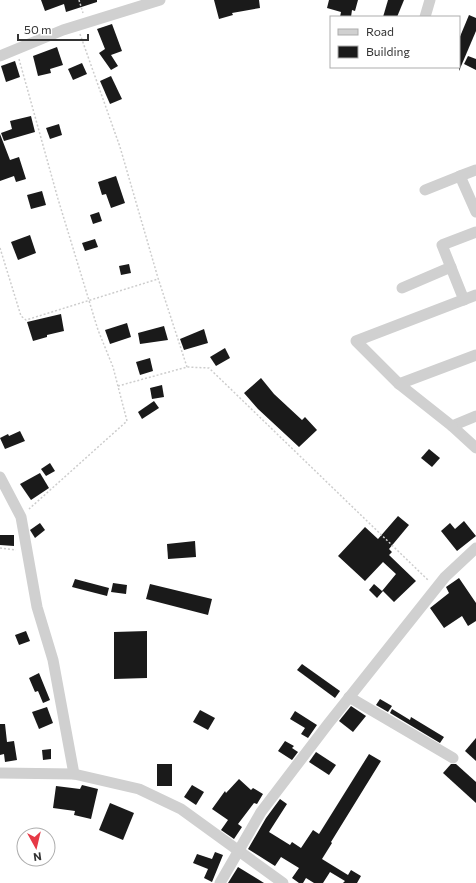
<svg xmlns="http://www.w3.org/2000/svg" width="476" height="883" font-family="Commissioner,sans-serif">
  <rect width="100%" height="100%" fill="#fff"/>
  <g fill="#1a1a1a">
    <polygon points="41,0 97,0 97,2 66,12 64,4 45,11"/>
    <polygon points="214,0 259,0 260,8 232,13 233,15 219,19"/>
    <polygon points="329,0 358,0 355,11 352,10 351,17 340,17 341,12 327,8"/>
    <polygon points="388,0 404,0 397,17 383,17"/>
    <polygon points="469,15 476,18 476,31 459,71 459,39"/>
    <polygon points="112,24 122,51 111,55 118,66 111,70 99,53 105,49 97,29"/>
    <polygon points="57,47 63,65 50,69 51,73 38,76 33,56"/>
    <polygon points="468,56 476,59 476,70 464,64"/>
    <polygon points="15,61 20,77 6,82 1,66"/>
    <polygon points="82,63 87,74 73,80 68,69"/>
    <polygon points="111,76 122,99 110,104 100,81"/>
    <polygon points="31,116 35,132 4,141 1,133 12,129 10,121"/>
    <polygon points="59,124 62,135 50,139 46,128"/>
    <polygon points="0,134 10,160 19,157 26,179 16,182 14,176 0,181"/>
    <polygon points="116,176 125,203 111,208 106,194 102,195 98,182"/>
    <polygon points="42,191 46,205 31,209 27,195"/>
    <polygon points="99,212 102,221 93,224 90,215"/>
    <polygon points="30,235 36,253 18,260 11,242"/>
    <polygon points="95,239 98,247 85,251 82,243"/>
    <polygon points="129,264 131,273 121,275 119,266"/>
    <polygon points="61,314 64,331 47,335 47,337 33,341 27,322"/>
    <polygon points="127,323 131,337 110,344 105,330"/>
    <polygon points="164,326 168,340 140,344 138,333"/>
    <polygon points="204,329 208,343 184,350 180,339"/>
    <polygon points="225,348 230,358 216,366 210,357"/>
    <polygon points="150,358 153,371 140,375 136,362"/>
    <polygon points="261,378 274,394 302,420 305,417 317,430 299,447 258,409 244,393"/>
    <polygon points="162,385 164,397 152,399 150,388"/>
    <polygon points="154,401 159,408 142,419 138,412"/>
    <polygon points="20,431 25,441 5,449 0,438 8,434 9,436"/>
    <polygon points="429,449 440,458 432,467 421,458"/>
    <polygon points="50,463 55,471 46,476 41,469"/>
    <polygon points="40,473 49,488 31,500 20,484"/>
    <polygon points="398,516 409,525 389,549 392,552 389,555 416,581 394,602 383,591 377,598 369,590 374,584 382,591 396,574 383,562 365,581 338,556 365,527 378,539"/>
    <polygon points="464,521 476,536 457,551 441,531 450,523 455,529"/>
    <polygon points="40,523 45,530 35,538 30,530"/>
    <polygon points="0,535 14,535 14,546 0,545"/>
    <polygon points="195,541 196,557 168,559 167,544"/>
    <polygon points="459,578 476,603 476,621 468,626 462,616 444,628 430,608 449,593 446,587"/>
    <polygon points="75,579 109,588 107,596 72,587"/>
    <polygon points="113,583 127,585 126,594 111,592"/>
    <polygon points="150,584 212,599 208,615 146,599"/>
    <polygon points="26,631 30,641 19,645 15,635"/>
    <polygon points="147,631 147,678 114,679 114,632"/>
    <polygon points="302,664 340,691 335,698 297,670"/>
    <polygon points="39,673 50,700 43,703 38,691 35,692 29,678"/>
    <polygon points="380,699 392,706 388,712 376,705"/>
    <polygon points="351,706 366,716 353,732 339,721"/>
    <polygon points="47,707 53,723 39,729 32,712"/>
    <polygon points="392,709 410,720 411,717 444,737 440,743 390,713"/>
    <polygon points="200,710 215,718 208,730 193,722"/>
    <polygon points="295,711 317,725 308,738 301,734 305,728 290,719"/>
    <polygon points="0,724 5,724 7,742 14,741 17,760 5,762 4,754 0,755"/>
    <polygon points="476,738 476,761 465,751"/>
    <polygon points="285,741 294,746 292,748 298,752 292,760 278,751"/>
    <polygon points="51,749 51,759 43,760 42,750"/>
    <polygon points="316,752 336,765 329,775 309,762"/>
    <polygon points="369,754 381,761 331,842 332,843 322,859 348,875 351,870 361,876 357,883 343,883 345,881 330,872 323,883 314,883 306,878 303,883 299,883 292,878 299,868 281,857 275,866 248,849 266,818 280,799 287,804 269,832 290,845 292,842 301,848 313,830 319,834"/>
    <rect x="157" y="764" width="15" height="22"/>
    <polygon points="451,764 456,764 476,782 476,803 443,773"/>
    <polygon points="239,779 251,790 253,788 263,794 257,804 254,803 238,824 242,827 234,839 221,830 228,820 212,809 225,791 226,793"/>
    <polygon points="82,785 98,789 91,819 74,815 75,811 53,808 56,786 80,789"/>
    <polygon points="192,785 204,792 196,805 184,797"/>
    <polygon points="110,803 134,813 123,840 99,830"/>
    <polygon points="215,852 223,855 212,882 204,878 208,869 193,863 197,854 212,859"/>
    <polygon points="238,867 264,883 228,883"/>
  </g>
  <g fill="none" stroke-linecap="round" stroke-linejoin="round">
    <g stroke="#cdcdcd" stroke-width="1.5" stroke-dasharray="2 2" stroke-linecap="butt">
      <polyline points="79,0 83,13"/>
      <polyline points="80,34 120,147 158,278 187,367"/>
      <polyline points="19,59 58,199 98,330 113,367 127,421 29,509"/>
      <polyline points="0,248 21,316 26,320 158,279"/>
      <polyline points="118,386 187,367 209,368 429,581"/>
      <polyline points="0,548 16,550"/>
    </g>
    <g stroke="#d0d0d0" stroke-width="11">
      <polyline points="425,17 430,0"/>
      <polyline points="0,56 63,30 160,0"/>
      <polyline points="460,176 476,170"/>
      <polyline points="425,190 460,176 476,212"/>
      <polyline points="402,288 451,267"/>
      <polyline points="464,300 442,245 476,232"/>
      <polyline points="399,384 356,341 476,295"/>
      <polyline points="476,416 452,426 476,448"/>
      <polyline points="452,426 399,384 476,355"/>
      <polyline points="0,477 21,517 37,607 53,660 74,774"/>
      <polyline points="349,697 453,758"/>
      <polyline points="0,773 74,774 139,789 181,809 283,883"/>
      <polyline points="220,883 261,812 328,724 445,577 476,548"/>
    </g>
  </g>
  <rect x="330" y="16" width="130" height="52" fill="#ffffff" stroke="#adadad"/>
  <rect x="338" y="29" width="20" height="6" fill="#d0d0d0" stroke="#adadad"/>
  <text x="366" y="36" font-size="12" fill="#333333">Road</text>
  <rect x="338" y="46" width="20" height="12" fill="#1a1a1a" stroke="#adadad"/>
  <text x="366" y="56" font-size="12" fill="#333333">Building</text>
  <g transform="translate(36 847) rotate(172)"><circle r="19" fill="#ffffff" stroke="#adadad"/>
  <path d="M0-3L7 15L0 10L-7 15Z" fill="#e63946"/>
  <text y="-6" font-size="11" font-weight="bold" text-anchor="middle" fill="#333333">N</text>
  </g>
  <path d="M18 34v6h70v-6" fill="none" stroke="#333333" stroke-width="2"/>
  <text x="24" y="34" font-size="12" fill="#333333" stroke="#ffffff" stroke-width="3" paint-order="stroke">50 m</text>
</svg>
